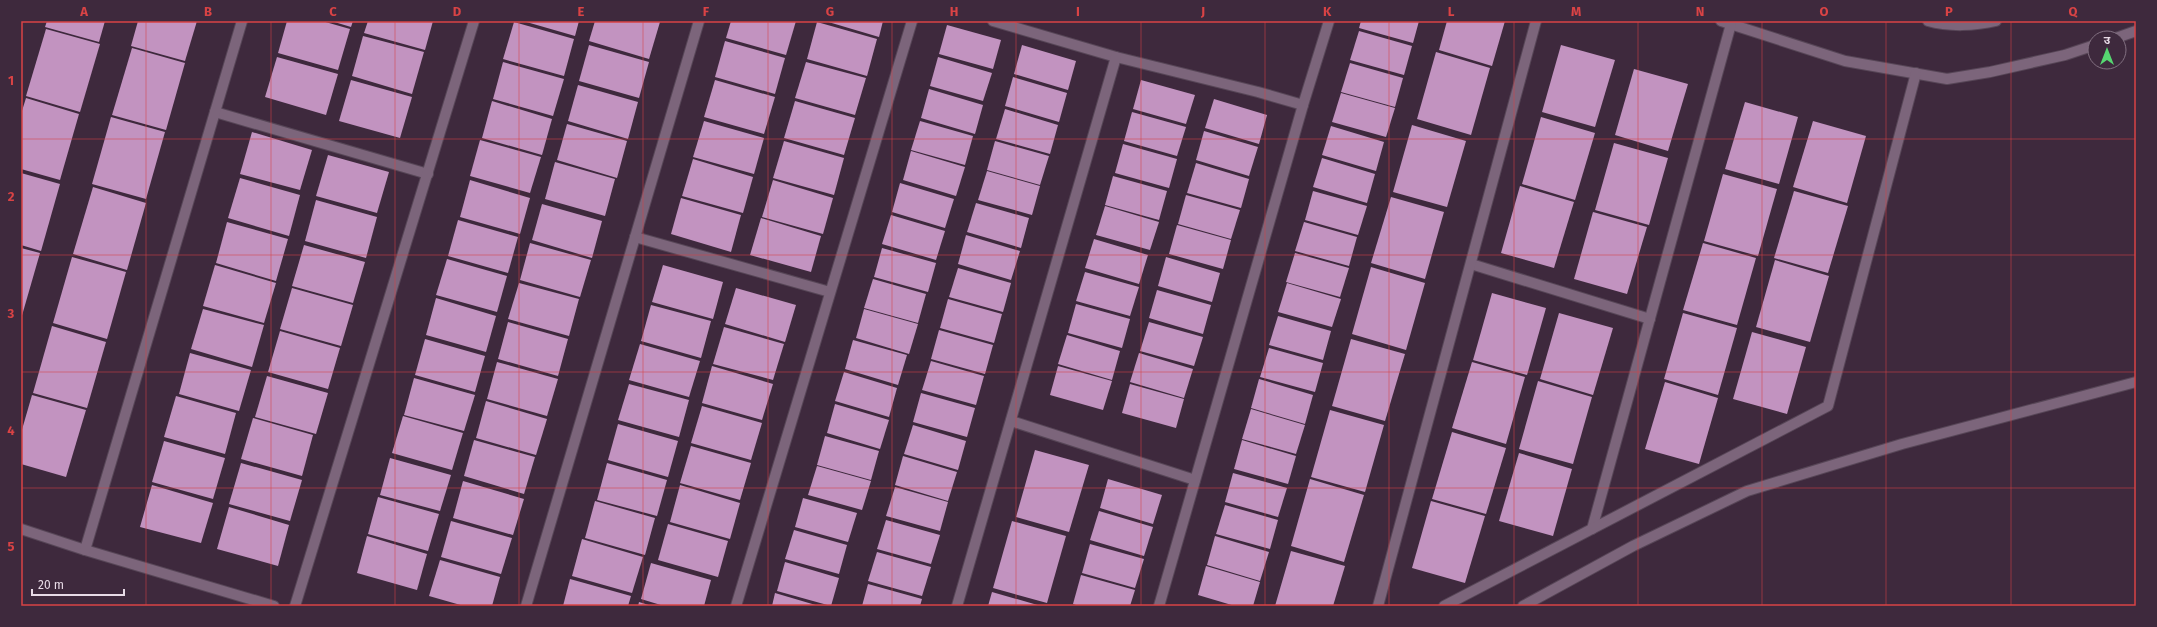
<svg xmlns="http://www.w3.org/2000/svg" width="2157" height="627" font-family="'Fira Sans','Noto Sans Devanagari',sans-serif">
  <rect width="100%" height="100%" fill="#3e293d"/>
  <g fill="#c293c0">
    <polygon points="47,21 105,21 99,42 45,27"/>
    <polygon points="138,21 197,21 185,61 131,46"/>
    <polygon points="287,21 322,21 350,29 338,70 278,53"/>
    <polygon points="331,21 353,21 351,27"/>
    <polygon points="368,21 433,21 425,50 364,33"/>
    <polygon points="523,21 579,21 575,36"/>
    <polygon points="595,21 660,22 649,59 589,41"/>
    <polygon points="731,21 796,21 786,55 726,38"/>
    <polygon points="825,21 883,21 879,37"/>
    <polygon points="1361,21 1419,21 1413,43 1359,28"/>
    <polygon points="1447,21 1505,21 1492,66 1439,50"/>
    <polygon points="514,22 574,39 564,76 503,59"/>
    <polygon points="817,22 877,39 867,76 807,59"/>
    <polygon points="947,25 1001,40 993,69 939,54"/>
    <polygon points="46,29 100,44 80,112 26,96"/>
    <polygon points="1359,31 1412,46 1404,75 1350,60"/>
    <polygon points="363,36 424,52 412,94 352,76"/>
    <polygon points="725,41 785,58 775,94 715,77"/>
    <polygon points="589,45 649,62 639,98 579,81"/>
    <polygon points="1022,45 1076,61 1068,90 1014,74"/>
    <polygon points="1561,45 1615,60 1595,127 1542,112"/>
    <polygon points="132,48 185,63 166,130 112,115"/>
    <polygon points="1436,52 1490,68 1471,135 1417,119"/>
    <polygon points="277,57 338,74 326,115 265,97"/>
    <polygon points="938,57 992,73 983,101 930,86"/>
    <polygon points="503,62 564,79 553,116 493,99"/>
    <polygon points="806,62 866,78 855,115 795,98"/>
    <polygon points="1350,63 1403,78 1395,107 1341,92"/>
    <polygon points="1634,69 1688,84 1668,151 1615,135"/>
    <polygon points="1013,77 1067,93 1059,122 1005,106"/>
    <polygon points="351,80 412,97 400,138 339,121"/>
    <polygon points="715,80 775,97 764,134 704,117"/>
    <polygon points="1141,80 1195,95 1186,124 1133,109"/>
    <polygon points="578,85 638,102 628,139 568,121"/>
    <polygon points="929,89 983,105 975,134 921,118"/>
    <polygon points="1341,93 1395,108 1386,137 1332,122"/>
    <polygon points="26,98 79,114 60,180 21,169 21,114"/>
    <polygon points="1214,99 1267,115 1259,144 1205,128"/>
    <polygon points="492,101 552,119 542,155 482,138"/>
    <polygon points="795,101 855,118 844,155 784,138"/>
    <polygon points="1745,102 1798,117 1779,184 1725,169"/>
    <polygon points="1005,109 1058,125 1050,154 996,139"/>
    <polygon points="1132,112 1186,127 1177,156 1124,141"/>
    <polygon points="111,117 165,132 146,199 92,184"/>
    <polygon points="1541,117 1595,133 1575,200 1522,184"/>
    <polygon points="704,121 764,138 754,174 693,157"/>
    <polygon points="920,121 973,136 965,165 911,150"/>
    <polygon points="1813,121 1866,136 1847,203 1793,187"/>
    <polygon points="567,124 627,141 617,178 557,160"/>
    <polygon points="1412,125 1466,141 1447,207 1393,192"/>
    <polygon points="1331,126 1384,142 1376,171 1322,155"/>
    <polygon points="1204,131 1258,147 1249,176 1196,160"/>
    <polygon points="252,132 312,150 300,190 240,174"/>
    <polygon points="480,140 541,157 530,193 470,176"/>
    <polygon points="784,141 844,158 834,195 773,178"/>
    <polygon points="995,141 1049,156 1040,185 987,170"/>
    <polygon points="1614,143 1668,158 1649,225 1595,210"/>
    <polygon points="1123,144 1177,159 1169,188 1115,173"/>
    <polygon points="911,151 965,167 956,196 903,180"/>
    <polygon points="328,155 389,172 377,213 316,196"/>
    <polygon points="1322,158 1375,174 1367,203 1313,187"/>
    <polygon points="693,159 753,177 743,213 682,196"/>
    <polygon points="555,162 615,179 605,216 545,199"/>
    <polygon points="1196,163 1249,179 1241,208 1187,193"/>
    <polygon points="987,171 1040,186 1032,215 978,200"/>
    <polygon points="21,173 60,184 41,251 21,245"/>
    <polygon points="1723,174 1777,189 1758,256 1704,241"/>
    <polygon points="1113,176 1167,191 1159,220 1105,205"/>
    <polygon points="240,178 300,195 289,236 228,218"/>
    <polygon points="470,180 530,198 520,234 460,217"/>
    <polygon points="773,180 833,198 823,234 762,217"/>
    <polygon points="900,183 954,199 945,228 892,212"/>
    <polygon points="1520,186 1574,202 1554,268 1501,253"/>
    <polygon points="93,187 146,203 127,270 73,254"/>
    <polygon points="1313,191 1367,206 1358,235 1305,220"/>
    <polygon points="1794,191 1848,206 1828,273 1774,258"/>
    <polygon points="1186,195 1240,210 1231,239 1178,224"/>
    <polygon points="1391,197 1444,212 1425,279 1371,263"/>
    <polygon points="681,198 741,215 731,252 671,234"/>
    <polygon points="316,200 377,217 366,258 305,241"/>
    <polygon points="976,203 1029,218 1021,248 967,232"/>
    <polygon points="542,204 602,221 592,258 532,240"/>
    <polygon points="1105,206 1159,222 1150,250 1096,235"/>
    <polygon points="1593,212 1647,227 1627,294 1574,279"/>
    <polygon points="891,215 945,231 936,260 882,244"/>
    <polygon points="761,218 821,236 811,272 750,255"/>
    <polygon points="458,220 518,237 508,273 448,256"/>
    <polygon points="227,222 288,239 276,281 216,263"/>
    <polygon points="1304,222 1357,237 1349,266 1295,251"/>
    <polygon points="1177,225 1231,240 1223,269 1169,254"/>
    <polygon points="966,235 1020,251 1011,280 958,264"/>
    <polygon points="1094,239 1148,255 1139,284 1085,268"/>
    <polygon points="530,243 591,260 580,297 520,280"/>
    <polygon points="1703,243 1756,258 1737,325 1683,310"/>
    <polygon points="304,245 365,262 353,303 292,286"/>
    <polygon points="21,248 40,253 21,319"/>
    <polygon points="882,248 936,263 928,292 874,277"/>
    <polygon points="1295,253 1349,268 1340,297 1286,282"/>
    <polygon points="72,257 126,272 107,339 53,323"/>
    <polygon points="1166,257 1220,273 1212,302 1158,286"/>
    <polygon points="447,259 507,276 497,312 436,295"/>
    <polygon points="1775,260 1829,276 1810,342 1756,327"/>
    <polygon points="215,265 276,283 264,323 203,306"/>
    <polygon points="663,265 723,282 713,319 652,302"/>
    <polygon points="1371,267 1425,283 1406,350 1352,334"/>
    <polygon points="958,268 1011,283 1003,312 949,297"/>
    <polygon points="1085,272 1139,287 1130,316 1076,301"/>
    <polygon points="873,279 926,294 918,323 864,308"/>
    <polygon points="519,283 579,299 569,336 508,319"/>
    <polygon points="1287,283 1341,299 1332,327 1278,312"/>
    <polygon points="292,288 353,305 341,346 280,329"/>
    <polygon points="736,288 796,305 785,342 725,324"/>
    <polygon points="1157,290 1211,305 1203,334 1149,318"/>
    <polygon points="1492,293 1546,308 1527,375 1473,360"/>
    <polygon points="436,298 496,316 486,352 426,335"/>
    <polygon points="948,299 1002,314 994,343 940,328"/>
    <polygon points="1076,304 1130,319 1122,348 1068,333"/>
    <polygon points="651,305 711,321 701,358 641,341"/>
    <polygon points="203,309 264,325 252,367 191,349"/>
    <polygon points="864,309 918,324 909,354 856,338"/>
    <polygon points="1559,313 1613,328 1593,395 1540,379"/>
    <polygon points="1683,313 1737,328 1718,395 1664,379"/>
    <polygon points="1278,316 1331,331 1323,360 1269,345"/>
    <polygon points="508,322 568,339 558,376 498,359"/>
    <polygon points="1149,322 1203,337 1194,366 1140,351"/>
    <polygon points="52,326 106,342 87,408 33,393"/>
    <polygon points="724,327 784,344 773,380 713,364"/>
    <polygon points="939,330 993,345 985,374 931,359"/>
    <polygon points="280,331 340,348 328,389 268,372"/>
    <polygon points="1752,332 1806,347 1787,414 1733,399"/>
    <polygon points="1067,335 1120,351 1112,380 1058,364"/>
    <polygon points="425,339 485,356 475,392 415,375"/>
    <polygon points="1351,339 1405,354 1385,421 1332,406"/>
    <polygon points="853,340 907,355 898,385 845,369"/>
    <polygon points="640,344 700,361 689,397 629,380"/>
    <polygon points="1269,348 1323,363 1315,392 1260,377"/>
    <polygon points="190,353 251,370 239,411 179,394"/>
    <polygon points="1139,353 1193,369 1184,398 1130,382"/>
    <polygon points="931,361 984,376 976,405 922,390"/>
    <polygon points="497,362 558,379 547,416 487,399"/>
    <polygon points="1472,362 1525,377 1506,444 1452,428"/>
    <polygon points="712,366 773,384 762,420 702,403"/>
    <polygon points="1058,366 1112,381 1103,410 1050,395"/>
    <polygon points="844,372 897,388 889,417 835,401"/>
    <polygon points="267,376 328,393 316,434 255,417"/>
    <polygon points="414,378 475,395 464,431 404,415"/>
    <polygon points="1259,379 1313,395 1305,424 1251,408"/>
    <polygon points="1538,381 1592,397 1573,464 1519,449"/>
    <polygon points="1665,382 1718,398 1699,464 1645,449"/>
    <polygon points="629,384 689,400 679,437 618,420"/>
    <polygon points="1130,384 1184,399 1176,428 1122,413"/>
    <polygon points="921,393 975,408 967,437 913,422"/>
    <polygon points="32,395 86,410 66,477 21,464 21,433"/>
    <polygon points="176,396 236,413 225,454 164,437"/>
    <polygon points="486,401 547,419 536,455 476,438"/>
    <polygon points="835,404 889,420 880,449 827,433"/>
    <polygon points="702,406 762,423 751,460 691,443"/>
    <polygon points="1251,409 1305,425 1296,454 1242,439"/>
    <polygon points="1330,410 1384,425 1365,492 1311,477"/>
    <polygon points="403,416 463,433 452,470 392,453"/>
    <polygon points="253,418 313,435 302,476 241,459"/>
    <polygon points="618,424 678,441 668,477 608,460"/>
    <polygon points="913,425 966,441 958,470 904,454"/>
    <polygon points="1452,432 1506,448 1486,514 1432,499"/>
    <polygon points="825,436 879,451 871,480 817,465"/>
    <polygon points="474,440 535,457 524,494 464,476"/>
    <polygon points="1242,440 1296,456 1288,484 1234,469"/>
    <polygon points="164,441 225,458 213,499 152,482"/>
    <polygon points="691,446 751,463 740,500 680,483"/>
    <polygon points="1035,450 1089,465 1069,532 1016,517"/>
    <polygon points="1519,453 1572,469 1553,536 1499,521"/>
    <polygon points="903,456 957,472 948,501 895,485"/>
    <polygon points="390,458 451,475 440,511 380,495"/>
    <polygon points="241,463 302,480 290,521 229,504"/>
    <polygon points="607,463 667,480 657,516 597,500"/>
    <polygon points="817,466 871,481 862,510 808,495"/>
    <polygon points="1233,473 1287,488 1278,517 1225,502"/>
    <polygon points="1108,479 1162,495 1153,524 1100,508"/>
    <polygon points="1310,479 1364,495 1344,562 1291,546"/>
    <polygon points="463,481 524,499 513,535 453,518"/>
    <polygon points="152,485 213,503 201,543 140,527"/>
    <polygon points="680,485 740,503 730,539 670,522"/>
    <polygon points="895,487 948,502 940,531 886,516"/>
    <polygon points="378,497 439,514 428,551 368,534"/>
    <polygon points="803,498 857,513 848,542 795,527"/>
    <polygon points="595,501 655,518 645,555 585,538"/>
    <polygon points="1431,501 1485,516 1465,583 1412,568"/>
    <polygon points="1225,505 1278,520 1270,549 1216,534"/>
    <polygon points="229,507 289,525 278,566 217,549"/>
    <polygon points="1099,511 1153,527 1144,556 1090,540"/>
    <polygon points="886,520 940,535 931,564 877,549"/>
    <polygon points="451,521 512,538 501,574 441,557"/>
    <polygon points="1012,521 1066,536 1047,603 993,588"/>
    <polygon points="668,524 728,541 718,577 658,560"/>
    <polygon points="794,530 847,545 839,574 785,559"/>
    <polygon points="367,536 427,554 417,590 357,573"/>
    <polygon points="1215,536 1269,552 1260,581 1207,565"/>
    <polygon points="582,539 643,557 632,593 572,576"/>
    <polygon points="1090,544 1144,559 1135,588 1082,573"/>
    <polygon points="1291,551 1345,566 1333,606 1275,606"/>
    <polygon points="877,552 931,567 922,596 868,581"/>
    <polygon points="440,560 500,577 492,606 464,606 429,596"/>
    <polygon points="785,562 839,578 831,606 777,591"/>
    <polygon points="651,563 711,580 704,606 664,606 641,599"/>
    <polygon points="1206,566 1260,582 1253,606 1235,606 1198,595"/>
    <polygon points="1081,575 1135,590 1130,606 1079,606 1073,604"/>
    <polygon points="570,579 631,596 628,606 563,606"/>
    <polygon points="868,584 922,599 920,606 862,606"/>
    <polygon points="992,592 1041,606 988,606"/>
    <polygon points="775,593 819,606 772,606"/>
    <polygon points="639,602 652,606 638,606"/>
  </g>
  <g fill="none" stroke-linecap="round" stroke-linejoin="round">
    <g stroke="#574657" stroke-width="12">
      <g id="minor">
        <polyline points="993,21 1116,57 1258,92 1303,105 1329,21"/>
        <polyline points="1721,21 1845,61 1947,79 1990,72 2065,55 2095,45"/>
        <path d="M1928,21c21,6 47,5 68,0"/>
        <polyline points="2116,38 2136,31"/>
        <polyline points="215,112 428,174"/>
        <polyline points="635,237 830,292"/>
        <polyline points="1471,264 1650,319"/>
        <polyline points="1011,421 1195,480"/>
        <polyline points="21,529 85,550 274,606"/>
        <polyline points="1592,529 1731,24"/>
        <polyline points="85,550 242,21"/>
        <polyline points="295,606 474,21"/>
        <polyline points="526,606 699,21"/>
        <polyline points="736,606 912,21"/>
        <polyline points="957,606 1116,57"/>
        <polyline points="1159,606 1303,105"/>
        <polyline points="1378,606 1536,21"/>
        <polyline points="1444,606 1828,406 1916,73"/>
        <polyline points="1523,606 1633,546 1747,491 1902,444 2136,382"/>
      </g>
    </g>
    <use href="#minor" stroke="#7c657b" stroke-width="10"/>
  </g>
  <path fill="none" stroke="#d94345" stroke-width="1" stroke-opacity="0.55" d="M146,21v585M271,21v585M395,21v585M519,21v585M643,21v585M768,21v585M892,21v585M1016,21v585M1141,21v585M1265,21v585M1389,21v585M1514,21v585M1638,21v585M1762,21v585M1886,21v585M2011,21v585M21,139h2115M21,255h2115M21,372h2115M21,488h2115"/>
  <rect width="2157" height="627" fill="none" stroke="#3e293d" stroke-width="44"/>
  <g transform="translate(2107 50)"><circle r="19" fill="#3e293d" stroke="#827081"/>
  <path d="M0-3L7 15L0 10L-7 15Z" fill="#56d671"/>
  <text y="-6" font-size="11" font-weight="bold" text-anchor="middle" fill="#e8dbe7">उ</text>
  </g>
  <path d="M32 589v6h92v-6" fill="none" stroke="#e8dbe7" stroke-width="2"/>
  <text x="38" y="589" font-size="12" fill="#e8dbe7" stroke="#3e293d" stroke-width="3" paint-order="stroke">20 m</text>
  <rect x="22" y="22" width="2113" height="583" fill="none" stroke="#d94345" stroke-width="1.5"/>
  <g font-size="13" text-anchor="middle" font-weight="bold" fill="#d94345">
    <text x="84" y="16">A</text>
    <text x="208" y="16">B</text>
    <text x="333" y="16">C</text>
    <text x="457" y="16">D</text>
    <text x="581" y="16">E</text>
    <text x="706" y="16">F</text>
    <text x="830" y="16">G</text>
    <text x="954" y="16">H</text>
    <text x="1078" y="16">I</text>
    <text x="1203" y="16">J</text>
    <text x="1327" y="16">K</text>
    <text x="1451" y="16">L</text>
    <text x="1576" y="16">M</text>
    <text x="1700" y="16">N</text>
    <text x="1824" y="16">O</text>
    <text x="1949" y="16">P</text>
    <text x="2073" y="16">Q</text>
    <text x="11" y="85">1</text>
    <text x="11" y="201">2</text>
    <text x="11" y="318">3</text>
    <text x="11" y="435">4</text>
    <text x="11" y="551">5</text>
  </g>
</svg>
